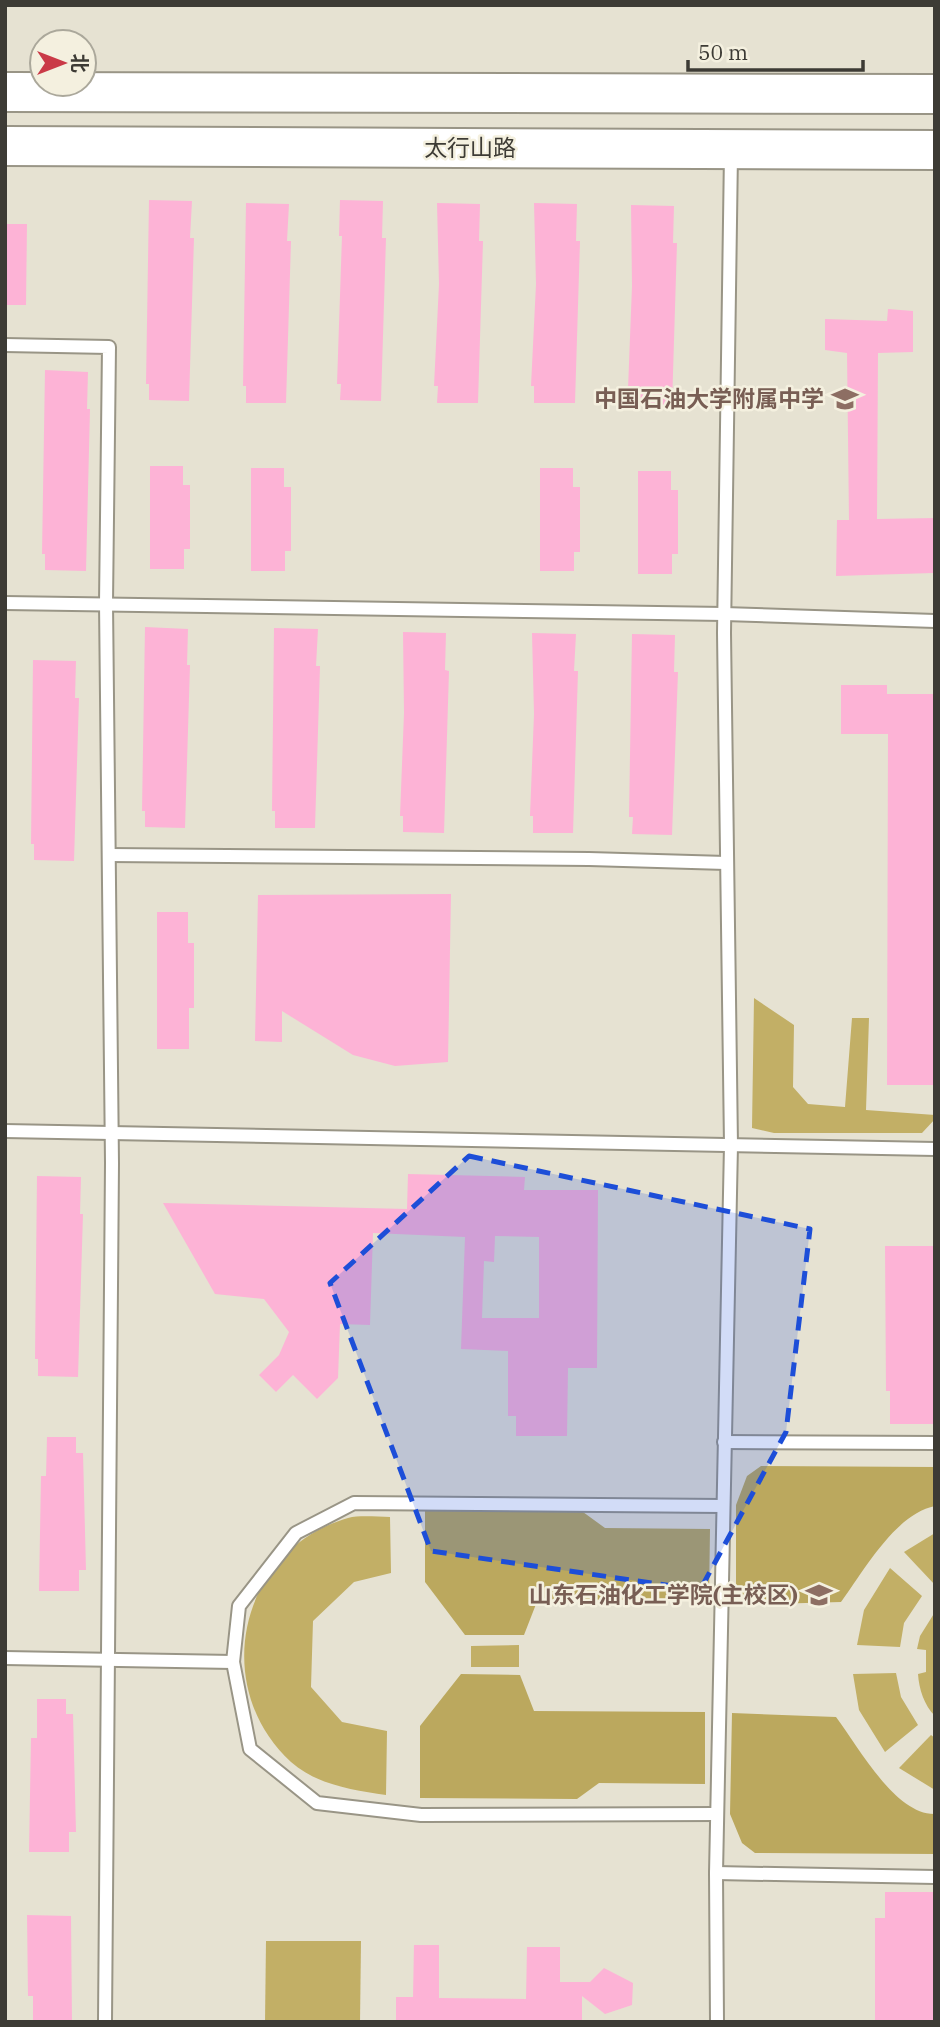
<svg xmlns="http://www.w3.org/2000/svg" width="940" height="2027" font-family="'IBM Plex Serif','Noto Sans SC',serif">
  <rect width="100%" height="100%" fill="#e6e2d2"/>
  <g fill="#c2af66">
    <polygon points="754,998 794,1025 793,1087 808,1104 845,1107 852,1018 869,1018 866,1110 935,1115 935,1119 922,1133 774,1133 752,1128"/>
    <path d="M390,1517l1,56 -37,9 -41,39 -2,66 31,35 45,9 -1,64c-33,-5 -69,-10 -95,-33 -82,-75 -52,-213 57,-244 12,-3 29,-1 42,-1z"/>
    <polygon points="935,1533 935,1585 904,1552"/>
    <polygon points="890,1568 922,1596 904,1623 900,1647 857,1645 864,1610"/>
    <path d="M935,1612v104c-11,-11 -16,-27 -17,-42l8,-2v-22l-9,-1 3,-13z"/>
    <polygon points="519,1645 519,1667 471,1667 471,1646"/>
    <polygon points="896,1673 901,1697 918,1725 885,1752 859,1710 853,1674"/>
    <polygon points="931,1735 935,1738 935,1790 899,1768"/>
    <polygon points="266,1941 361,1941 360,2022 265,2022"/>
  </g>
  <g fill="#bba85e">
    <path d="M761,1466l174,1v39c-40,8 -71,65 -94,96l-105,3v-100l11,-29z"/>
    <polygon points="425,1510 583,1512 605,1528 710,1529 709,1601 538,1599 524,1635 465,1635 425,1582"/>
    <polygon points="461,1674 520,1675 534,1711 705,1712 705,1784 599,1783 577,1799 420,1798 420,1726"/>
    <path d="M732,1713l104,4c22,29 59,98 99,97v40l-180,-1 -13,-10 -12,-29z"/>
  </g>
  <g fill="#fdb3d6" fill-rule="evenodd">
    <polygon points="149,200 192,201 190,238 194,238 189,401 149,400 149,384 146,384"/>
    <polygon points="340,200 383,201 382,238 386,238 381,401 340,400 341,384 337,384 342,236 339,236"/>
    <polygon points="246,203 289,204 287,241 291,241 286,403 246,403 246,386 243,386"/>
    <polygon points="437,203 480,204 479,241 483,241 478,403 437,403 438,386 434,386 439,284"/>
    <polygon points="534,203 577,204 576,241 580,241 575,403 534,403 534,386 531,386 536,284"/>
    <polygon points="631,205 674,206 673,243 677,243 672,406 631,405 631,389 628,389 632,286"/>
    <polygon points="5,224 27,224 26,305 5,305"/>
    <polygon points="888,309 913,311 913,352 878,353 877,519 935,518 933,573 836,576 837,520 849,520 847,353 825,350 825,319 887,321"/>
    <polygon points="45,370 88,372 87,409 90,409 86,571 45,570 45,554 42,554"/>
    <polygon points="150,466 183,466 183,485 190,485 190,549 184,549 184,569 150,569"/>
    <polygon points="251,468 284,468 284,487 291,487 291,551 285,551 285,571 251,571"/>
    <polygon points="540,468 573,468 573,487 580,487 580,552 574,552 574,571 540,571"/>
    <polygon points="638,471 671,471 671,490 678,490 678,554 672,554 672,574 638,574"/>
    <polygon points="145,627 188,629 187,665 190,665 185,828 145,827 145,811 142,811"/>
    <polygon points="274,628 318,629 316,666 320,666 315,828 275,828 275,811 272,811"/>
    <polygon points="403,632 446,633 445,670 449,671 444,833 403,832 403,816 400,816 404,713"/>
    <polygon points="532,633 576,634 574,671 578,671 573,833 533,833 533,816 530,816 534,714"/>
    <polygon points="632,634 675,635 674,672 678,672 672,835 632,834 633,817 629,817"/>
    <polygon points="33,660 76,661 75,698 79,698 74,861 34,860 34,844 31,844"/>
    <polygon points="841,685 887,685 887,694 935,694 935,1085 887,1085 888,734 841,734"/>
    <polygon points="451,894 448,1062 395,1066 353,1055 282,1011 282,1042 255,1041 258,895"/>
    <polygon points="157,912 188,912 188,943 194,943 194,1008 189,1008 189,1049 157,1049"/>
    <path d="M408,1174l117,3 -1,13h74l-1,178h-29l-1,68h-51v-20h-8v-65l-47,-2 4,-112 -92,-4 -3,92 -30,-1 -2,54 -21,21 -24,-24 -17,17 -17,-17 20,-20 10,-23 -25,-33 -49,-5 -52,-91 244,6zM495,1236l44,1v81h-57l2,-57 10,1z"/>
    <polygon points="37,1176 81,1177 80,1214 83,1214 78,1377 38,1376 38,1359 35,1359"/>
    <polygon points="885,1246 935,1246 934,1424 890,1424 890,1391 886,1391"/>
    <polygon points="47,1437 76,1437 76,1453 83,1453 86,1570 79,1570 79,1591 39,1591 41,1476 46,1476"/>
    <polygon points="37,1699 66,1699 66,1714 73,1714 76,1832 69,1832 69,1852 29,1852 31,1738 37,1738"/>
    <polygon points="885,1892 935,1892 935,2022 875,2022 875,1918 885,1918"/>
    <polygon points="27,1915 71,1916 72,2022 33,2022 33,1996 28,1996"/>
    <polygon points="414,1945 439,1945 439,1998 526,1999 527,1947 560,1947 560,1982 590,1982 604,1968 633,1983 632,2005 605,2014 582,1996 582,2022 396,2022 396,1997 413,1997"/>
  </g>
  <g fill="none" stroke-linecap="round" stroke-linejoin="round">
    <g stroke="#999586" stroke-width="16">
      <g id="service">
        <polyline points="5,345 109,347 106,603 112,1163 105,2022"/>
        <polyline points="5,603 724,614 935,621"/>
        <polyline points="109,855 589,859 726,863"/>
        <polyline points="5,1131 935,1149"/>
        <polyline points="724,1442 935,1443"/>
        <polyline points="5,1658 233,1662"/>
        <polyline points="717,1814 421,1815 317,1803 250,1749 233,1662 239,1606 296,1533 354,1503 723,1506"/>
        <polyline points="716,1873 935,1877"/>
        <polyline points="717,2022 716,1873 731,1145 724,633 731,153"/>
      </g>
    </g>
    <g stroke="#999586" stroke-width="42">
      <g id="primary">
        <polyline points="5,92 935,94"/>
        <polyline points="5,146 935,150"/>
      </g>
    </g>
    <use href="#service" stroke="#fff" stroke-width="12"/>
    <use href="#primary" stroke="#fff" stroke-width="38"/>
  </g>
  <path fill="#1d4ed8" fill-opacity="0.2" stroke="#1d4ed8" stroke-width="5" stroke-dasharray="14 9" stroke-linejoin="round" d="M469,1156l341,73 -24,203 -86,158 -269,-39 -101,-268z"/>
  <defs>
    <g id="school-bare" transform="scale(2.1)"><path d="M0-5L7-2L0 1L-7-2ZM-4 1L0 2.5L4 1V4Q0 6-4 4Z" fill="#8d6e63" stroke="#f4f0df" stroke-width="2.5" paint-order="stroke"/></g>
    <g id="university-bare" transform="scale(2.1)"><path d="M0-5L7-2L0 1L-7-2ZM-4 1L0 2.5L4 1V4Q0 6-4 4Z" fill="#8d6e63" stroke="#f4f0df" stroke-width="2.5" paint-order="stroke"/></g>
  </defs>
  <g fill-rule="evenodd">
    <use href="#school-bare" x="845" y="399"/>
    <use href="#university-bare" x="819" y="1595"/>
  </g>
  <g text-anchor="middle" stroke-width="5" stroke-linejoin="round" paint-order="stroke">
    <g font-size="23" fill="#3d3b35" stroke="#f4f0df">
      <text x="470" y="156">太行山路</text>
    </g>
    <g font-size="23" font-weight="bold" fill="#785e54" stroke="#f4f0df" text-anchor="end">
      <text x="824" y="407">中国石油大学附属中学</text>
      <text x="798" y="1603">山东石油化工学院(主校区)</text>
    </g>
  </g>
  <rect width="940" height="2027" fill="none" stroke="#3d3b35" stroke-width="14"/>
  <g transform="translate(63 63) rotate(90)"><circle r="33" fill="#f4f0df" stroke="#aba89b" stroke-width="2"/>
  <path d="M0-5L12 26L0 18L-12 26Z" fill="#ca3a47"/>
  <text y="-10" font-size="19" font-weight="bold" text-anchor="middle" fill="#3d3b35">北</text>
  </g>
  <path d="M688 60v10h175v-10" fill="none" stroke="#3d3b35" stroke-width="3.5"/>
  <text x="698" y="60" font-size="21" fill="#3d3b35" stroke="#f4f0df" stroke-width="5" paint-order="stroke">50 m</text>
</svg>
